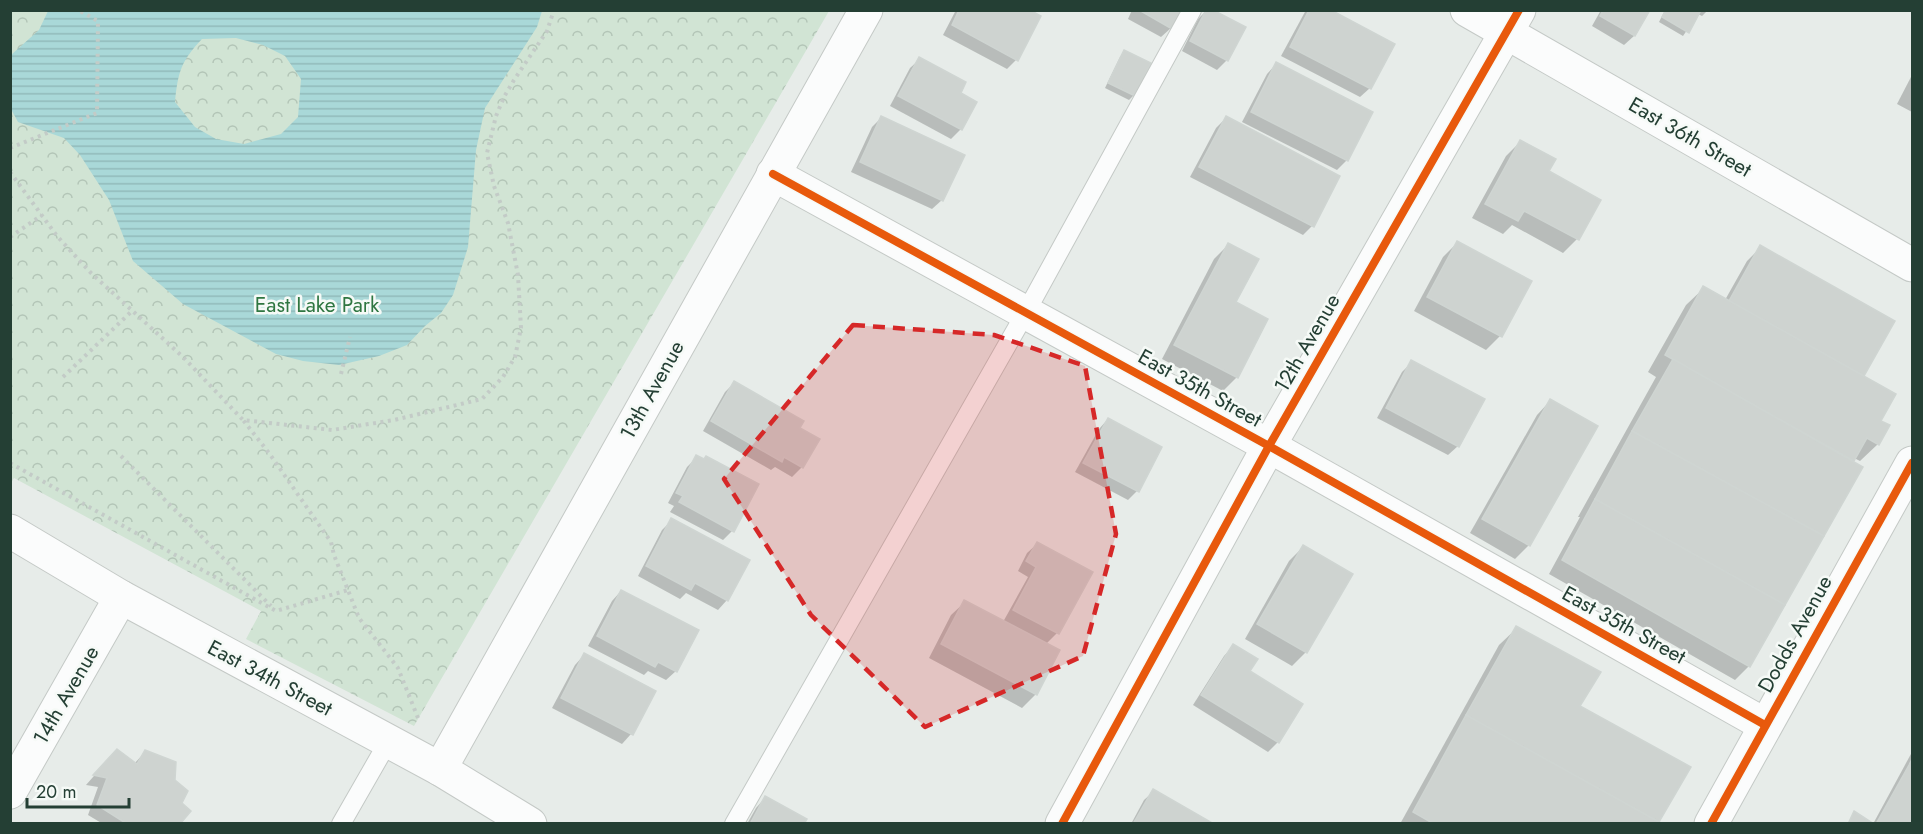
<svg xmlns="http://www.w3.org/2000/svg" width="1923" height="834" font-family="Jost,sans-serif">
  <defs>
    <pattern id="forest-crowns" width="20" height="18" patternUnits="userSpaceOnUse" patternTransform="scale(1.5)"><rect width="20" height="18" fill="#d1e4d4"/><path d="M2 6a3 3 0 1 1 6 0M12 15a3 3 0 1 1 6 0" fill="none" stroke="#b3c5b7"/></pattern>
    <pattern id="water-rules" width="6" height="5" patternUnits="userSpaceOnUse" patternTransform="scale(1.5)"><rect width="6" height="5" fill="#a9d8d8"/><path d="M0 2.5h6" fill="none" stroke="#91baba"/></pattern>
  </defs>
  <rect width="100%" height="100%" fill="#e7ece9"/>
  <polygon fill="url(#forest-crowns)" points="11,11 829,11 414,726 246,639 261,611 14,478 11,483"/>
  <path fill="url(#water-rules)" fill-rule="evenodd" d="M48,11h494l-5,16 -52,81 -9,42 -8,97 -15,48 -12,18 -16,13 -18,19 -28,11 -40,9 -36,-4 -27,-7 -93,-50 -50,-43 -24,-61 -29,-45 -16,-17 -46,-16 -7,-13v-54l28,-25zM236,38l27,7 22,11 16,23 -3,38 -17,17 -37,10 -28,-5 -21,-12 -20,-25c3,-30 6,-41 27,-63z"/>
  <g fill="#0003">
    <polygon points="956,10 1027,10 1016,60 1007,69 943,35"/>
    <polygon points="1132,10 1181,10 1171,28 1161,37 1128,19"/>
    <polygon points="1207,10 1227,60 1217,70 1182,51 1198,19"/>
    <polygon points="1306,10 1327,10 1370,88 1360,97 1281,56"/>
    <polygon points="1601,10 1649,10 1634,36 1624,45 1592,26"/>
    <polygon points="1665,10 1708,10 1702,16 1698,14 1683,36 1659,22"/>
    <polygon points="1124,52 1134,95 1129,100 1105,88 1120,57"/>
    <polygon points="920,59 959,93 961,129 951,139 890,106 910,68"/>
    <polygon points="1276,64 1347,160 1337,170 1242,122 1267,74"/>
    <polygon points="1912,75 1912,112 1897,104"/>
    <polygon points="881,118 942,200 932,209 851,172 872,127"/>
    <polygon points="1226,118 1312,226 1303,235 1190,177 1216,128"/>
    <polygon points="1520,142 1547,172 1599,200 1577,239 1563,253 1512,225 1503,234 1472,218 1506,156"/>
    <polygon points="1457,243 1500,336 1486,350 1414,311 1443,257"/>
    <polygon points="1228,245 1234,303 1237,377 1223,391 1162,359 1214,259"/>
    <polygon points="1761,247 1893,321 1862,377 1878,444 1860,461 1854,458 1749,666 1735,680 1549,574 1580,517 1578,517 1656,377 1648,372 1686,305 1704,288 1725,300 1747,261"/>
    <polygon points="1412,362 1458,446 1448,455 1377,418 1402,372"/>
    <polygon points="734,383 798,428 802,467 792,477 775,467 771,470 703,431 725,392"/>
    <polygon points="1550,401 1529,545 1515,559 1470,533 1537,415"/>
    <polygon points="1108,419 1137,491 1128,500 1075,472 1099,429"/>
    <polygon points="697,457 732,531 723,540 670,512 674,506 668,503 687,467"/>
    <polygon points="672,520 727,600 718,610 686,593 680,599 638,576 662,530"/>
    <polygon points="1037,544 1091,573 1057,633 1046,644 1036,694 1022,708 929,658 951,615 965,602 1003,622 1028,577 1018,571 1027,553"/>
    <polygon points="1303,547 1306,652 1292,666 1245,639 1289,561"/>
    <polygon points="621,591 676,671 666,680 648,671 644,675 588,646 612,601"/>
    <polygon points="1517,628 1578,706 1659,824 1400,824 1499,645"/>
    <polygon points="1233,646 1248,672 1278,742 1268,752 1193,705 1224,656"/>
    <polygon points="584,655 654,691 631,734 622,744 552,708 575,665"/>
    <polygon points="145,752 173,781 180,803 178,824 103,824 88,815 98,787 86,785 108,760 134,764"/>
    <polygon points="1912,752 1912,824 1873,824"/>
    <polygon points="1154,791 1211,824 1131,824 1144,800"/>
    <polygon points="765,798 802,824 747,824 756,808"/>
  </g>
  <g fill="#ced3d0" stroke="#cfd5d2" stroke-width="1.5">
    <polygon points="959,10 1030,10 1041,16 1018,61 952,25"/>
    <polygon points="1139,10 1182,10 1172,29"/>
    <polygon points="1206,10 1213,10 1246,27 1228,61 1190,41"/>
    <polygon points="1309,10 1331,10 1395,44 1371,89 1290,47"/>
    <polygon points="1603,10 1650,10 1635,36 1600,16"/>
    <polygon points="1666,10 1701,10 1689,33 1662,17"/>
    <polygon points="1124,50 1151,63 1135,96 1108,83"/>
    <polygon points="919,57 966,82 961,93 977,102 962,130 898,96"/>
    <polygon points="1276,62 1373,112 1348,161 1251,112"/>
    <polygon points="881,116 965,155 943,201 860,162"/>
    <polygon points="1226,116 1340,176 1314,227 1199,167"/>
    <polygon points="1520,140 1556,159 1549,171 1601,200 1579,240 1524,211 1518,221 1485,204"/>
    <polygon points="1457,241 1532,281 1502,337 1427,297"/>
    <polygon points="1228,243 1259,259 1236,302 1268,319 1238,378 1174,345"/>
    <polygon points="1760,245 1895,321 1864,376 1729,301"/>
    <polygon points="1703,286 1896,394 1881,421 1890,425 1879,445 1867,438 1854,461 1665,355"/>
    <polygon points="1673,359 1863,467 1824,536 1632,431"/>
    <polygon points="1411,360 1485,399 1459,447 1386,408"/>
    <polygon points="734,381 804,421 800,428 820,439 803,468 784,457 782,462 711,421"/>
    <polygon points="1550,399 1598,426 1530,546 1482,519"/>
    <polygon points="1108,418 1162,447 1139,492 1083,463"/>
    <polygon points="1632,431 1824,536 1785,605 1595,499"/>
    <polygon points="696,455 704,459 706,456 759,484 734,532 679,502 683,496 676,493"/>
    <polygon points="1595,499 1785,605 1750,667 1562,560"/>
    <polygon points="671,518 750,560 728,601 695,583 691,590 646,566"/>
    <polygon points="1037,542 1093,572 1059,634 1013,610 1036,567 1026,561"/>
    <polygon points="1303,545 1353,574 1307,653 1257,624"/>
    <polygon points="621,590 699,630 677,672 658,662 655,667 597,636"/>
    <polygon points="964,600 1060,650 1037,695 941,644"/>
    <polygon points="1516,626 1601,672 1580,706 1691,767 1659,822 1466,715"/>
    <polygon points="1233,644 1258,659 1250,671 1303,704 1279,743 1201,695"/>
    <polygon points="584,653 656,691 633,735 561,698"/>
    <polygon points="1466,715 1659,822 1663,824 1434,824 1413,812"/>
    <polygon points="117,749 137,764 145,750 176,762 175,780 188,791 182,803 191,811 180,824 127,824 97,805 107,778 93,775"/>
    <polygon points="1912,759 1912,824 1876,824 1909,765"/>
    <polygon points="1153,789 1214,824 1133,824"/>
    <polygon points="765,796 807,819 804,824 750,824"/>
    <polygon points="1854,811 1874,824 1848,824"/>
  </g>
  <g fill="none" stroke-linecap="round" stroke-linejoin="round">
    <g stroke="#c4c9c6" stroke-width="20">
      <g id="service">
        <polyline points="341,824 388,742"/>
        <polyline points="734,824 1026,312 1192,10"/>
      </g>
    </g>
    <g stroke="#c4c9c6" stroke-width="35">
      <g id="minor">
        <polyline points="1467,10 1912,265"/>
        <polyline points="773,174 1269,446 1765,725"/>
        <polyline points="10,531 121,597 440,769 530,824"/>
        <polyline points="440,769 866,10"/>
        <polyline points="10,792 121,597"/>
        <polyline points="1062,824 1269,446 1519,10"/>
      </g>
    </g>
    <g stroke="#c4c9c6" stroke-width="35">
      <polyline id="tertiary" points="1711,824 1912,463"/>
    </g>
    <g stroke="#c3cbc7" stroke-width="4" stroke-dasharray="3 4.5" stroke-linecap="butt">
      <polyline points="10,148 97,113 98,21 78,10"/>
      <polyline points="10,172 57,236 91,273 183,357 243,420"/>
      <polyline points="10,237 42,215"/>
      <polyline points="341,374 350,337"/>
      <polyline points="63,377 133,310"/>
      <polyline points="121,456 271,606"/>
      <polyline points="10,463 276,611 348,590"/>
      <polyline points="418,718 398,668 359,618 334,555 331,542 269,453 243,420 332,430 394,420 482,399 503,377 515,357 521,328 518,275 508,223 494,186 487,153 496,116 504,97 514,80 547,31 554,10"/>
    </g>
    <use href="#service" stroke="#fbfcfc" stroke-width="18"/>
    <use href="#minor" stroke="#fbfcfc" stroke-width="33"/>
    <use href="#tertiary" stroke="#fbfcfc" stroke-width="33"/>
    <g stroke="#f6faf7" stroke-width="11">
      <g id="cycleway">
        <polyline points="773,174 1269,446 1765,725"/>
        <polyline points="1062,824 1269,446 1519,10"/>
        <polyline points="1711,824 1912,463"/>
      </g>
    </g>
    <use href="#cycleway" stroke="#e8590c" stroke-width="8"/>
  </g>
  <path fill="#d62828" fill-opacity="0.2" stroke="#d62828" stroke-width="4.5" stroke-dasharray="12 8" stroke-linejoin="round" d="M853,325l141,10 91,31 31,168 -33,122 -158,71 -114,-112 -87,-136z"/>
  <g text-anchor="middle" stroke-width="5" stroke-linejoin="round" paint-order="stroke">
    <g font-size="21" fill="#243f34" stroke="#f6faf7">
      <text transform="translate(1690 137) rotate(30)" y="7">East 36th Street</text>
      <text transform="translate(1307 343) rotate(-60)" y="7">12th Avenue</text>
      <text transform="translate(1200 388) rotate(29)" y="7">East 35th Street</text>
      <text transform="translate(652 390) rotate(-61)" y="7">13th Avenue</text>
      <text transform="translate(1624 625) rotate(29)" y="7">East 35th Street</text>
      <text transform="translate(1795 634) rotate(-61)" y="7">Dodds Avenue</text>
      <text transform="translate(270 678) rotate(28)" y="7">East 34th Street</text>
      <text transform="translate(66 695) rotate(-60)" y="7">14th Avenue</text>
    </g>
    <g font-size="21" fill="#2f7641" stroke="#f6faf7">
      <text x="317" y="312">East Lake Park</text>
    </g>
  </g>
  <rect width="1923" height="834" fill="none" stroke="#243f34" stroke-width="24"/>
  <path d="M27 798v9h102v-9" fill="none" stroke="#243f34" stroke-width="3"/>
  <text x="36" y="798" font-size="18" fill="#243f34" stroke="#f6faf7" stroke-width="4.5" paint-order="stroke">20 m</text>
</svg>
